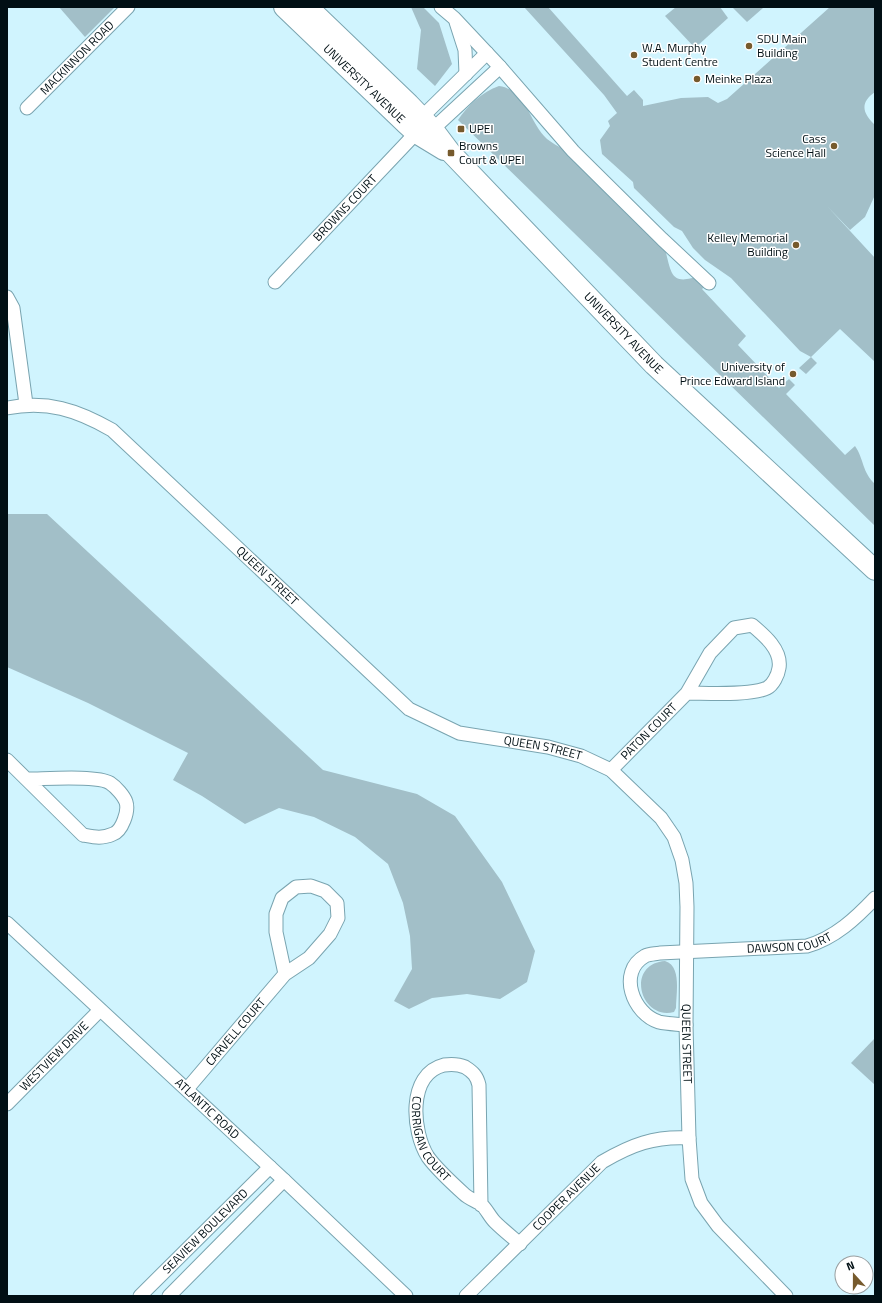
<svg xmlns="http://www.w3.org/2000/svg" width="882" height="1303" font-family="'Titillium Web',sans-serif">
  <rect width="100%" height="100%" fill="#d0f4fe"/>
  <g fill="#a2bfc8">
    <polygon points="59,7 115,7 85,37"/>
    <polygon points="411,7 423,7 439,23 452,64 435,86 417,69 421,30"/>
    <path d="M524,7h24l79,89 7,-6 9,10v6l38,-8 27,-1 10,6 9,-4 103,-92h45v85c-16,11 -12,22 0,33v70l-10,22 -15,13 -23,-24 48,52v104l-35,-33 -29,28 6,6 -11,11 -7,-6 12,-11 -11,-6 -69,-73 -26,-18 -12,-12 -11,-17 -8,-4 -40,-39 -1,-6 -31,-28 -2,-14 10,-14 -2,-5 9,-8 -13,-18z"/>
    <polygon points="676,7 720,7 728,18 695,48 665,16"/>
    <polygon points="732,7 762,7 763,8 747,22"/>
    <path d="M499,86c28,4 30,37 48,53 5,4 11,7 16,10l102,100c7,27 6,37 37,26l7,8 -7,6 44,47 -8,9 41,43 10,-9 6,6 -9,9 59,61 10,-9c9,13 7,26 20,38v42l-417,-406c10,-15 24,-28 41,-34z"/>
    <polygon points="7,514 47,514 323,770 417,794 455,816 502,882 535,951 527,982 500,999 467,994 432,998 409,1009 394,1001 412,969 410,936 403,903 388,864 355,837 314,817 279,808 245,824 202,796 173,780 188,753 88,703 7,667"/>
    <path d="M665,961c17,5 11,33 11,47l-2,4c-34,9 -49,-48 -9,-51z"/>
    <polygon points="875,1038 875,1085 851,1063"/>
  </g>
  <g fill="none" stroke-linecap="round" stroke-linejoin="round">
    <g stroke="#79a4b0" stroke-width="15">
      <g id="street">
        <polyline points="441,7 454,18 500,67 573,151 662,239 709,283"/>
        <polyline points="456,22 465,50 466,74"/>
        <path id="s1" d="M27,108l101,-101"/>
        <polyline points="426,131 433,129 500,67"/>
        <path id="s2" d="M275,282l141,-149 6,-16 65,-64"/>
        <polyline points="7,297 13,308 26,404"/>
        <path id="s3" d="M7,408c40,-8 70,2 105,22l297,279 50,24 89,14 33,9 30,14 50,48 13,19 8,23 4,23 1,24 -1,118 3,113 3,41 9,24 17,23 68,70"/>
        <path d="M7,760l76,75c11,2 19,4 30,-1 9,-3 16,-23 13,-32 -2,-6 -10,-15 -16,-19 -13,-8 -65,-4 -82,-4"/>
        <path id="s4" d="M611,770l76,-77 23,-40 24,-25 18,-3c12,10 30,25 27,43 -1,7 -6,17 -12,20 -16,8 -61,5 -80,5"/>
        <path id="s5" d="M7,923l277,257 122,116"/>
        <path id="s6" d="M686,1025c-8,-1 -19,-1 -27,-3 -26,-8 -42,-50 -14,-66 4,-2 10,-2 15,-3l147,-7c28,-8 49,-28 68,-48"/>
        <path id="s7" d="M187,1089l98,-115 24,-16 21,-24 8,-16 -1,-15 -12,-12 -14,-5 -15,1 -14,11 -6,16v18l9,42"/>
        <path id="s8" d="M7,1104l93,-94"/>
        <path id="s9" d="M481,1205l-2,-120c-2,-9 -6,-13 -14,-18 -7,-3 -14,-3 -21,-2 -37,9 -32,67 -16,92 8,11 25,27 36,37 5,5 13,7 18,11 5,5 8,12 13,17 8,8 17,15 25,22"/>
        <path id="s10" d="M140,1296l130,-129"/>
        <polyline points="169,1296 284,1180"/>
        <path id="s11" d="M466,1296l136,-134c29,-17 52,-26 87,-24"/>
      </g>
    </g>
    <g stroke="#79a4b0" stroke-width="22">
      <g id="primary">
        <path id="s12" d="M284,7l121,116 11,10 28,17"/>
        <path id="s13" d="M308,7l101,97 24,25 18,24 203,212 221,205"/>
      </g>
    </g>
    <use href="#street" stroke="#fff" stroke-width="13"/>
    <use href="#primary" stroke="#fff" stroke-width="20"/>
  </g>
  <g fill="#765a2d" stroke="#fff" stroke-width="1.5">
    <circle cx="749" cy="46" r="4"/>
    <circle cx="634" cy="55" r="4"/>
    <circle cx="697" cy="79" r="4"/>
    <rect x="457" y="125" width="8" height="8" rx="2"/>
    <circle cx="834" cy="146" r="4"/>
    <rect x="447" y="149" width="8" height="8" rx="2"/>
    <circle cx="796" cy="245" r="4"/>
    <circle cx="793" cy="374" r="4"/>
  </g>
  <g text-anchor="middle" stroke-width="3" stroke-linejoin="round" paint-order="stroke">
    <g font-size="12" fill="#010f14" stroke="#fff" text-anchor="start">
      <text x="757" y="43">SDU Main<tspan x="757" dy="14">Building</tspan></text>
      <text x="642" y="52">W.A. Murphy<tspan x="642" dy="14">Student Centre</tspan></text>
      <text x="705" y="83">Meinke Plaza</text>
      <text x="469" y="133">UPEI</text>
      <text x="826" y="143" text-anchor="end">Cass<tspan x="826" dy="14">Science Hall</tspan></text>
      <text x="459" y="150">Browns<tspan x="459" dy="14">Court &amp; UPEI</tspan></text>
      <text x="788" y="242" text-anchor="end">Kelley Memorial<tspan x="788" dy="14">Building</tspan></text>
      <text x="785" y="371" text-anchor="end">University of<tspan x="785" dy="14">Prince Edward Island</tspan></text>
    </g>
    <g font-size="12" fill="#010f14" stroke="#fff">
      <text dy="4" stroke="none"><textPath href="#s1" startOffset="71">MACKINNON ROAD</textPath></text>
      <text dy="4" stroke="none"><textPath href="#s12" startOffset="111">UNIVERSITY AVENUE</textPath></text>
      <text dy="4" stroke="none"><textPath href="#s2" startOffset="102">BROWNS COURT</textPath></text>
      <text dy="4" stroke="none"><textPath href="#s13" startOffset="454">UNIVERSITY AVENUE</textPath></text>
      <text dy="4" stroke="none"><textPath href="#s3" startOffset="323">QUEEN STREET</textPath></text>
      <text dy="4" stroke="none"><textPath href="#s4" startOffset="54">PATON COURT</textPath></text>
      <text dy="4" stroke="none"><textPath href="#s3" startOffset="658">QUEEN STREET</textPath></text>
      <text dy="4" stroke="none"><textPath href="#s6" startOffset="256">DAWSON COURT</textPath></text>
      <text dy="4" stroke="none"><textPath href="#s7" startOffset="75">CARVELL COURT</textPath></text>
      <text dy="4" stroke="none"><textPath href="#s3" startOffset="1031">QUEEN STREET</textPath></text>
      <text dy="4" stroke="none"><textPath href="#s8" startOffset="67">WESTVIEW DRIVE</textPath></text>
      <text dy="4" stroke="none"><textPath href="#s5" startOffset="273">ATLANTIC ROAD</textPath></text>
      <text dy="4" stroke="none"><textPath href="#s9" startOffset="255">CORRIGAN COURT</textPath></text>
      <text dy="4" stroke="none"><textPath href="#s11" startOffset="141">COOPER AVENUE</textPath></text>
      <text dy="4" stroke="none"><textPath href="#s10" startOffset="92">SEAVIEW BOULEVARD</textPath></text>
    </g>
  </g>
  <rect width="882" height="1303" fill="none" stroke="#010f14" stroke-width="16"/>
  <g transform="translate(854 1275) rotate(339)"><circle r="19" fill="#ffffff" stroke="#999fa1"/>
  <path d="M0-3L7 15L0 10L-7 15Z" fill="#765a2d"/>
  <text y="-6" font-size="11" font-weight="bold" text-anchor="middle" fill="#010f14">N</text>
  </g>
</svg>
